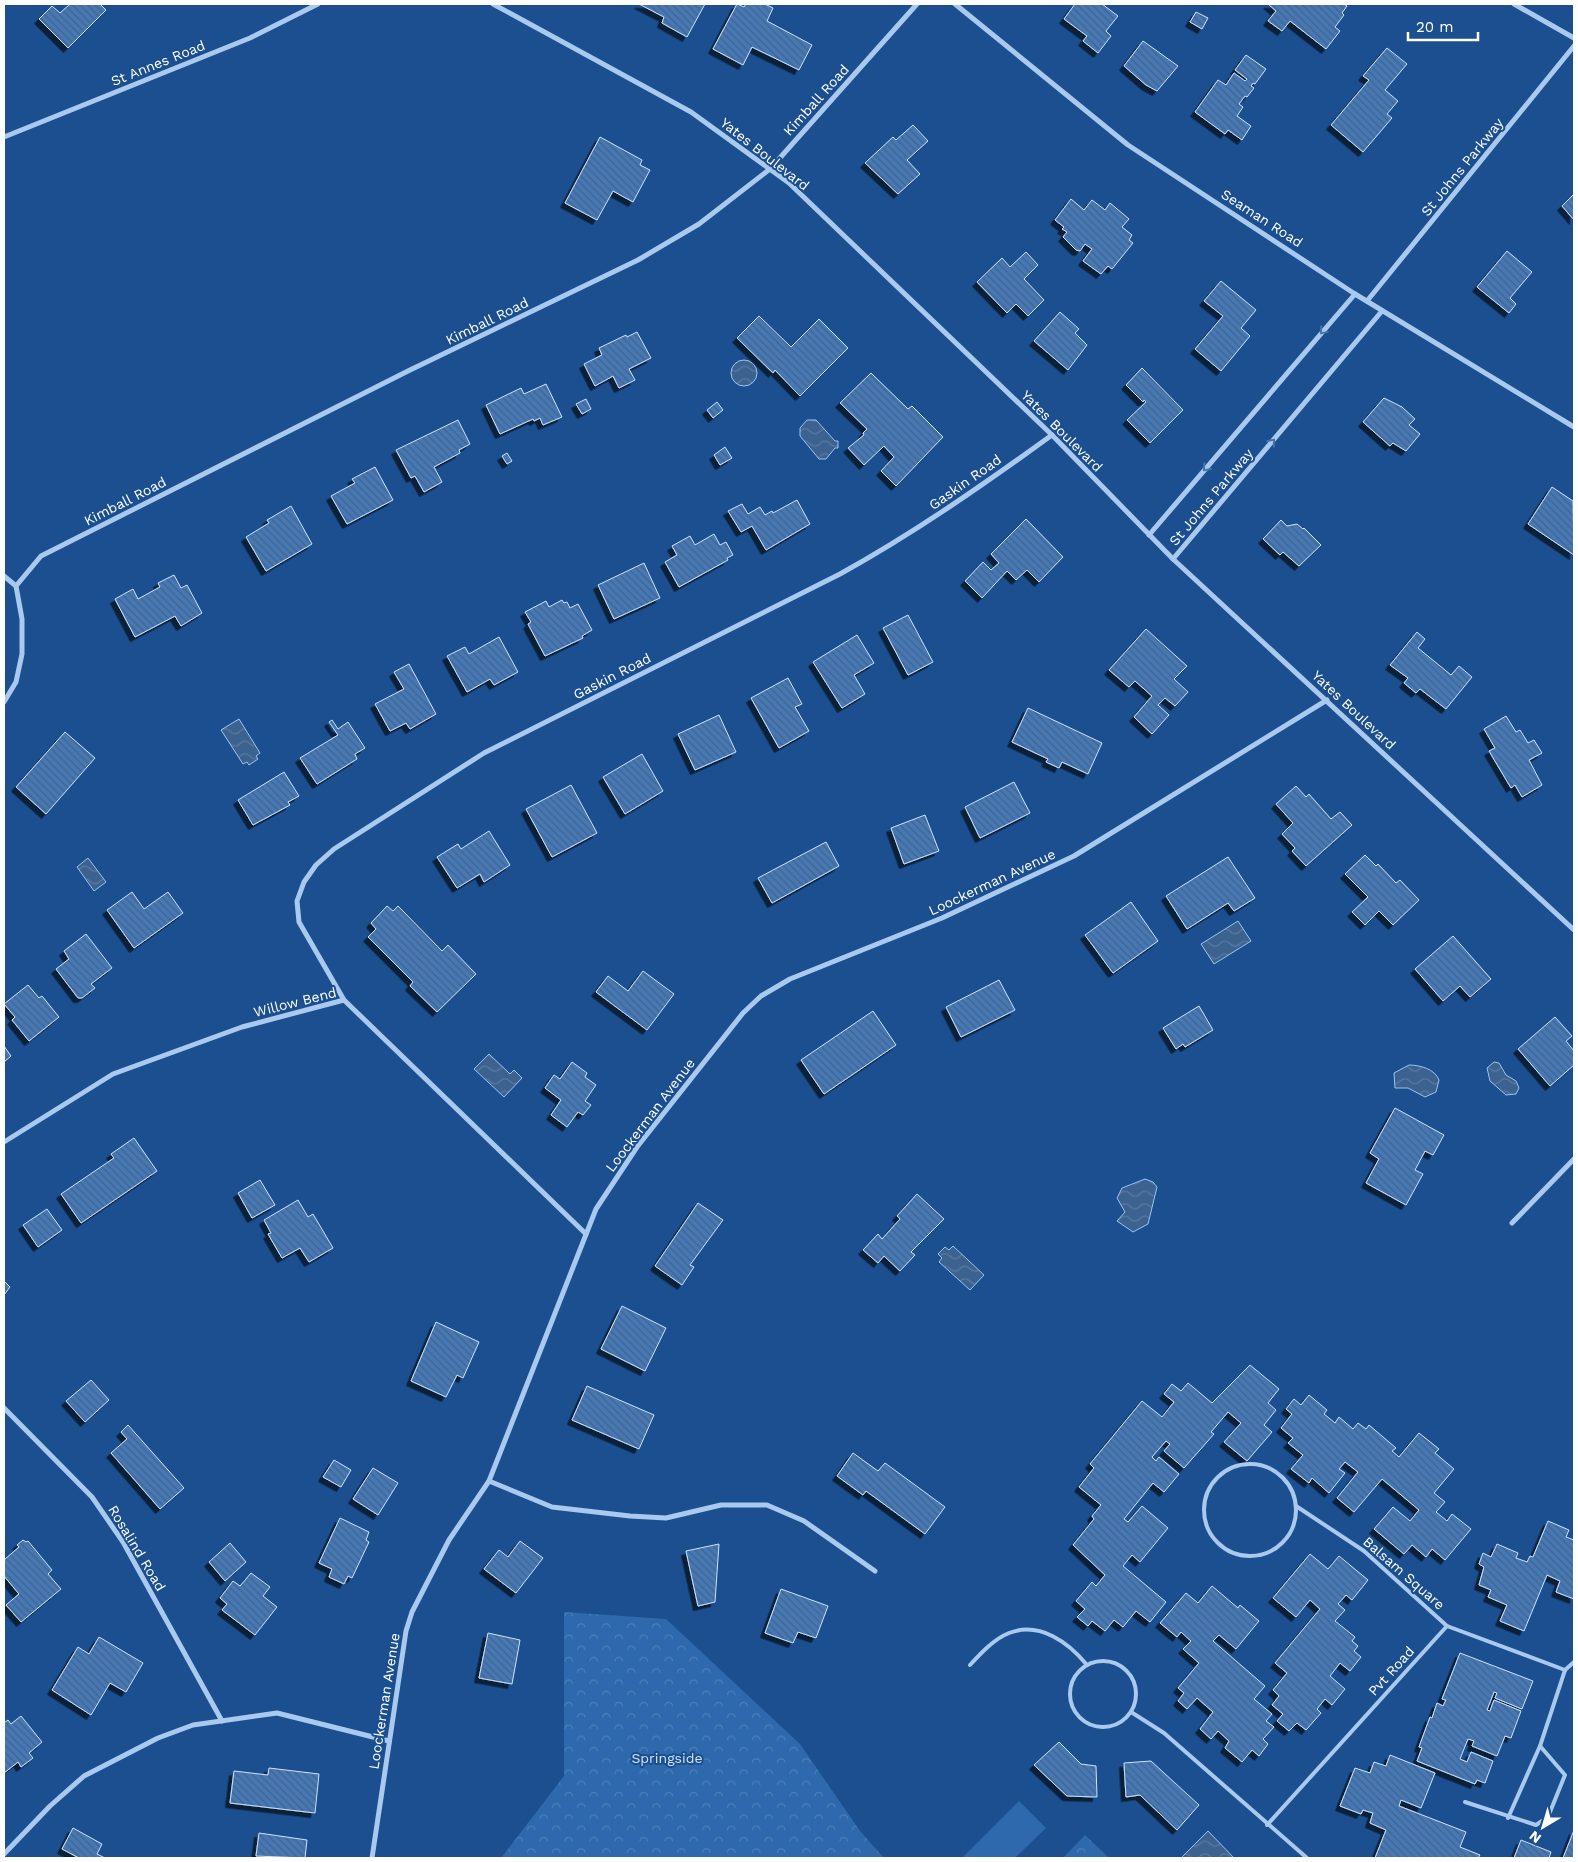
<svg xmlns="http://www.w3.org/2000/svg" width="1578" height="1862" font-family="'Work Sans',sans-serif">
  <defs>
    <pattern id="park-crowns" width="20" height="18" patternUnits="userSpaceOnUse" patternTransform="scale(1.25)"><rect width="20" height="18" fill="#2e69ad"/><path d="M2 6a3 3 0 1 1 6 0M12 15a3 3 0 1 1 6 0" fill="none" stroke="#4d80b9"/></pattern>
    <pattern id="water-waves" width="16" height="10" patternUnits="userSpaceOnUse" patternTransform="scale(1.25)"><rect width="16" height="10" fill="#3c6290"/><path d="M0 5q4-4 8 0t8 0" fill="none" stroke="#597aa1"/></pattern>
    <pattern id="building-back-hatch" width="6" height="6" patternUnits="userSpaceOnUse" patternTransform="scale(1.25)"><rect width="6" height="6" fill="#4478b7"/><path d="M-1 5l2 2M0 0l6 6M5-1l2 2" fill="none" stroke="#486282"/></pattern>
    <filter id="shadow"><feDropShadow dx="-4.5" dy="4.5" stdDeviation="0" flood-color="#0009"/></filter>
  </defs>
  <rect width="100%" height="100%" fill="#1b4f8f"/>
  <g fill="url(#park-crowns)">
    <polygon points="564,1612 666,1619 800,1744 860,1831 884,1858 501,1858 564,1776"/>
    <polygon points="1085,1835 1109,1858 1063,1858"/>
  </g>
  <polygon fill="#2e69ad" points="1019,1801 1046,1828 1015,1858 962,1858"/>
  <g fill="url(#water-waves)" stroke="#9cc4f0">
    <circle cx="744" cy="373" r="13"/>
    <polygon points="807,420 816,420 835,441 838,441 838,448 835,448 826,459 819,459 800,436 800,428"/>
    <polygon points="239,719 260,753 256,756 258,759 249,765 247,762 243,764 221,730"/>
    <polygon points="88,858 106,882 94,891 77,867"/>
    <polygon points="1238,921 1251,941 1214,964 1201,944"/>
    <polygon points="489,1054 510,1074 514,1070 522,1078 504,1097 474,1069"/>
    <polygon points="1494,1062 1499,1063 1506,1075 1516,1081 1519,1088 1516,1094 1506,1095 1490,1081 1487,1068"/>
    <path d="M1409,1065c11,0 26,4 30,15l-3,12 -11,5 -17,-9h-13l-1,-15z"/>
    <polygon points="1145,1179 1153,1182 1157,1187 1148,1224 1133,1232 1117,1221 1125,1212 1117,1198 1122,1188"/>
    <polygon points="953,1246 984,1275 970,1290 939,1262 942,1258 938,1254 945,1247 949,1250"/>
    <polygon points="1208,1831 1234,1858 1181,1858"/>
  </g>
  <g fill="url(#building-back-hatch)" stroke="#cfe3fa" filter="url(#shadow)">
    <polygon points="70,4 100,4 106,10 68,48 39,19 52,6 60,13"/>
    <polygon points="639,4 705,4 687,37 662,23 664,17"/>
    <polygon points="737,4 744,7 746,4 765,4 773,8 767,21 812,45 799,70 752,47 743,65 713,49"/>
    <polygon points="1075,4 1102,4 1118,16 1106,31 1111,36 1098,53 1083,41 1087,36 1064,19"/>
    <polygon points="1268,4 1344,4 1347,6 1342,13 1344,15 1335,27 1340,31 1326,49 1290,21 1282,31 1268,21 1276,11"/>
    <polygon points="1196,12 1208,18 1202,29 1190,22"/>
    <polygon points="1143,41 1178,66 1157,91 1146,85 1124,66"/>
    <polygon points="1387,48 1407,64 1385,90 1398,101 1387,114 1392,118 1363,152 1331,125 1369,80 1363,76"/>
    <polygon points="1246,55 1266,69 1255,84 1253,83 1251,86 1254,88 1247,97 1245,96 1239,104 1243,107 1237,116 1251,126 1242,140 1228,130 1225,134 1195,112 1218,80 1226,85 1234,73 1245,81 1247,79 1235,70"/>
    <polygon points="913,125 928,141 907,160 920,174 898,194 865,163 893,137 896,140"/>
    <polygon points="600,137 642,160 640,165 650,170 633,202 613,191 597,220 565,203"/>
    <polygon points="1574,194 1574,220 1562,206"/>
    <polygon points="1071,199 1084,210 1092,200 1105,210 1110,203 1129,219 1122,227 1132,235 1129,240 1133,243 1112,269 1108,266 1101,274 1083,261 1092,249 1085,244 1080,251 1076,250 1063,237 1067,232 1062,229 1064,227 1055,220"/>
    <polygon points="1507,251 1532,272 1510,298 1516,304 1509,313 1477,287"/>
    <polygon points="1026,252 1038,265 1024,279 1044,300 1028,316 1016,304 1007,313 977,282 1002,258 1010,267"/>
    <polygon points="1221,281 1256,310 1241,328 1250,336 1221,371 1195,349 1223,316 1204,301"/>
    <polygon points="1060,312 1079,329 1075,333 1087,345 1068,370 1034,341"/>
    <polygon points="759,316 791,347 819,319 848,348 800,396 775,370 773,373 737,338"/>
    <polygon points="637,332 651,358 629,369 635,380 619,388 613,376 595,386 584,364 602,355 599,348 626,335 627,337"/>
    <polygon points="1142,368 1183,410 1150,443 1127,420 1146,402 1144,400 1143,402 1126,385"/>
    <polygon points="871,373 908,409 912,406 943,437 896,486 881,471 894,457 884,446 864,465 848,448 864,435 863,433 867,429 840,403"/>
    <polygon points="546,384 562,417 543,425 540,418 534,421 533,419 500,434 486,405 521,388 524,394"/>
    <polygon points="1384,398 1402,407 1415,419 1409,425 1420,434 1406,451 1393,443 1390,446 1363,422"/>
    <polygon points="586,399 591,409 582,414 576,404"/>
    <polygon points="717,402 723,410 713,418 707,410"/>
    <polygon points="458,420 470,444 459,450 460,453 434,467 442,482 424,492 415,476 411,478 396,450"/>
    <polygon points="725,447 732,458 720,465 714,455"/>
    <polygon points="507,453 512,461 507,464 502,456"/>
    <polygon points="375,467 393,500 347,524 331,496 355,483 352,479"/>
    <polygon points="1552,487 1573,501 1574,555 1528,524"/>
    <polygon points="797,500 810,524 766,550 752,526 741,532 728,511 742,504 748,514 760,507 765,515 772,511 773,513"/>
    <polygon points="291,506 312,544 266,571 246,537 269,523 267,520"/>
    <polygon points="1026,519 1063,557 1039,582 1027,570 1016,580 1007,571 982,598 965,581 983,562 991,570 999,563 991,554"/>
    <polygon points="1281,520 1287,526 1297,524 1303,529 1304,528 1321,545 1299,566 1283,552 1280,555 1263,539"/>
    <polygon points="714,534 720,545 726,542 733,555 727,558 728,560 679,587 665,562 677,555 672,546 690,536 695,545"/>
    <polygon points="644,563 660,598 614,619 598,585"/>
    <polygon points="174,575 181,588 187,585 202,613 181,626 175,616 135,637 115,599 133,589 138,599 160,587 158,583"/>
    <polygon points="562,600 564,603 567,602 570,608 578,604 592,630 582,636 583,638 545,656 528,624 531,622 525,612 546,601 549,607"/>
    <polygon points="908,615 933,662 908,675 883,628"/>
    <polygon points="1146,629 1187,666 1174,679 1188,692 1175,706 1165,698 1158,705 1169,715 1152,734 1134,717 1152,696 1135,681 1129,687 1109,670"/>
    <polygon points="1417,632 1425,639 1418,648 1451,675 1459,666 1472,677 1446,709 1420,689 1416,693 1404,683 1408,678 1390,665"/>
    <polygon points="857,635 874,663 854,675 865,694 842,708 813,662"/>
    <polygon points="499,637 518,672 494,685 490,679 467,692 447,656 465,647 469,654"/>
    <polygon points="409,664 436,714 410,729 406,723 390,731 375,704 404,689 394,672"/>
    <polygon points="788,678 802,704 795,707 809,731 779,748 751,698"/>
    <polygon points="1028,708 1102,743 1088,774 1062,762 1059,768 1046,762 1048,759 1012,742"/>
    <polygon points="719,715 736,752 695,770 678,734"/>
    <polygon points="1506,716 1516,732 1520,730 1528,743 1534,740 1542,753 1529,760 1542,785 1522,797 1515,785 1511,788 1489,751 1495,748 1484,729"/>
    <polygon points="332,720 338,729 348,722 365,748 355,754 357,759 317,784 300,758 338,735 329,722"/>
    <polygon points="65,732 95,758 46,814 16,787"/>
    <polygon points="642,754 663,791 625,814 603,777"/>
    <polygon points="284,772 299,796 288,802 290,805 253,825 238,800"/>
    <polygon points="1014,782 1030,813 980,838 965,807"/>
    <polygon points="571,785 597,833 552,857 526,809"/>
    <polygon points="1296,786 1306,797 1309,794 1331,819 1340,812 1352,825 1306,866 1292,851 1295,848 1282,834 1293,823 1276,804"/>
    <polygon points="925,815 939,851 904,864 891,828"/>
    <polygon points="489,831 510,865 484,882 480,874 457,888 437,857 458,844 461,849"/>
    <polygon points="826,842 839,866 772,903 758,878"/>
    <polygon points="1365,855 1376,866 1378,864 1396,883 1400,880 1419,900 1393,925 1379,911 1365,925 1352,912 1368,897 1345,874"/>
    <polygon points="1228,857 1255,898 1234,911 1228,903 1187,929 1166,896"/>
    <polygon points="132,892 144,909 168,892 183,913 134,948 107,910"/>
    <polygon points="1131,902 1158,941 1113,973 1085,935"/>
    <polygon points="387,906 393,911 398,906 442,951 448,945 476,974 437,1012 410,986 413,982 368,937 376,929 371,923"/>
    <polygon points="86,934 112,968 91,984 95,988 82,998 78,998 56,969 69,959 64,951"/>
    <polygon points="1453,936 1491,979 1470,997 1460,986 1443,1001 1415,969"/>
    <polygon points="643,971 674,994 647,1030 596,992 608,976 628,991"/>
    <polygon points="999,980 1015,1010 961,1037 946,1007"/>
    <polygon points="28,985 39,998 42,996 59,1017 29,1041 12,1020 15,1017 4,1004"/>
    <polygon points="1199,1006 1213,1030 1185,1047 1183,1044 1176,1049 1163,1028"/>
    <polygon points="873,1011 896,1045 824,1094 801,1060"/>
    <polygon points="1555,1017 1572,1036 1566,1041 1574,1051 1574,1065 1550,1086 1518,1049"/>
    <polygon points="4,1046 11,1056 4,1062"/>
    <polygon points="572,1062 587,1073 585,1077 596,1085 585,1101 591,1105 583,1115 578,1112 567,1127 551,1115 561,1100 545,1088 554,1075 560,1079"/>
    <polygon points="1395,1108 1444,1135 1433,1155 1425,1151 1415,1170 1423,1174 1406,1205 1366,1183 1379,1159 1370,1153"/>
    <polygon points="134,1138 157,1171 81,1223 61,1194 114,1158 111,1154"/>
    <polygon points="260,1180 275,1205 252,1218 238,1193"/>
    <polygon points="917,1194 944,1219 911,1252 915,1255 900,1271 884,1256 878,1263 863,1250 878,1234 882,1239 900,1219 897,1216"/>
    <polygon points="298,1200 308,1217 313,1214 333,1248 309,1262 300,1248 282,1258 268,1234 271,1233 264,1220"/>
    <polygon points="698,1203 723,1220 690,1265 694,1267 682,1285 655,1266"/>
    <polygon points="47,1209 62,1230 38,1247 23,1225"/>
    <polygon points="4,1281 10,1287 4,1295"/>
    <polygon points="622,1306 666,1328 645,1371 601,1349"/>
    <polygon points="436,1322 479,1342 463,1378 457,1375 446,1397 411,1381"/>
    <polygon points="1250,1365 1279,1389 1268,1403 1276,1410 1264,1425 1272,1432 1247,1461 1224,1442 1241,1423 1228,1412 1211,1432 1214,1434 1184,1468 1164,1451 1170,1444 1166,1441 1152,1457 1156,1461 1159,1457 1179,1474 1164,1492 1153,1483 1124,1519 1128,1522 1142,1506 1168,1528 1140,1562 1132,1555 1123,1566 1166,1602 1150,1622 1136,1611 1123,1627 1114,1620 1105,1631 1092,1621 1088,1626 1077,1617 1085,1609 1076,1601 1092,1582 1096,1586 1105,1575 1073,1545 1094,1519 1092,1516 1101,1505 1079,1487 1094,1468 1090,1464 1142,1401 1162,1417 1174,1402 1164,1394 1172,1384 1181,1391 1188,1383 1212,1403"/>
    <polygon points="91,1380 109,1400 85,1422 66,1401"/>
    <polygon points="587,1386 654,1415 639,1449 572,1420"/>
    <polygon points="1309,1395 1327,1410 1324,1414 1335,1423 1339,1417 1353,1429 1358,1423 1366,1429 1369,1425 1396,1448 1392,1451 1399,1457 1419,1433 1439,1449 1435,1453 1454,1469 1434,1493 1445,1502 1436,1512 1447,1521 1452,1514 1471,1529 1445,1560 1432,1549 1426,1557 1412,1545 1404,1554 1374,1529 1393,1507 1410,1521 1419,1510 1382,1479 1354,1512 1337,1498 1358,1472 1345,1462 1339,1469 1345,1473 1329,1493 1312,1478 1309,1483 1291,1469 1303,1455 1288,1443 1293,1438 1281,1428 1292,1414 1286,1409 1294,1399 1301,1405"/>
    <polygon points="128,1425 184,1488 160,1509 111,1453 127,1439 121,1432"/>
    <polygon points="853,1453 878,1471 885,1463 945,1507 925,1534 866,1491 863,1495 837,1476"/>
    <polygon points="334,1460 351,1470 341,1487 323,1477"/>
    <polygon points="373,1468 398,1483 378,1515 353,1499"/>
    <polygon points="340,1518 369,1532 366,1540 369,1542 352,1578 348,1576 344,1584 329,1577 332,1569 319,1563"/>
    <polygon points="1548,1521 1569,1530 1566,1537 1574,1540 1574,1599 1556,1592 1560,1581 1547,1575 1524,1631 1500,1621 1507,1605 1488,1597 1491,1590 1479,1585 1484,1567 1479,1564 1483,1553 1491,1557 1497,1544 1518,1553 1516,1558 1527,1562 1530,1556 1533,1557"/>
    <polygon points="23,1540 26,1542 28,1541 52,1570 48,1574 61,1589 21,1622 6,1605 19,1594 4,1576 4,1560 19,1547 17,1545"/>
    <polygon points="520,1541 543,1558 516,1593 484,1569 499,1550 508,1557"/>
    <polygon points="230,1543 246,1562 225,1581 209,1562"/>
    <polygon points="719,1544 715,1602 698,1606 686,1551"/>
    <polygon points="1310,1554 1328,1569 1339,1556 1368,1580 1352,1600 1346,1595 1338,1604 1345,1610 1335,1621 1355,1637 1352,1641 1358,1646 1354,1651 1361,1657 1350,1671 1340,1663 1330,1676 1345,1689 1332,1705 1325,1699 1317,1709 1321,1713 1306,1730 1297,1723 1289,1731 1277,1721 1283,1714 1272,1705 1279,1696 1273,1690 1287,1673 1275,1663 1320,1609 1310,1600 1296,1617 1273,1598"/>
    <polygon points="251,1573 270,1587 263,1596 277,1607 255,1635 222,1610 227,1604 220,1598 233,1581 240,1586"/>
    <polygon points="1212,1586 1238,1608 1240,1605 1259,1621 1236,1649 1219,1635 1213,1641 1265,1686 1254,1699 1272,1714 1266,1721 1274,1727 1263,1739 1268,1744 1259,1756 1252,1750 1242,1762 1225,1748 1229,1741 1218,1731 1211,1739 1200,1729 1213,1712 1197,1698 1187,1709 1178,1701 1184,1693 1178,1688 1199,1663 1183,1649 1191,1641 1181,1632 1177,1637 1160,1623 1186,1593 1198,1603"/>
    <polygon points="781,1589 828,1606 816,1638 798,1632 793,1643 765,1633"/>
    <polygon points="488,1633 520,1640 512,1684 479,1678"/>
    <polygon points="99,1637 143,1663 126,1692 110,1683 91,1715 52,1690 78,1647 89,1654"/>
    <polygon points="1460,1653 1533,1681 1522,1709 1495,1698 1497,1693 1494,1692 1487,1710 1490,1711 1494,1700 1521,1711 1511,1738 1505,1736 1497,1756 1472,1746 1474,1741 1468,1739 1460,1759 1467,1762 1471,1752 1493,1761 1485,1783 1477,1780 1475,1784 1417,1761 1422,1748 1419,1747 1430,1717 1432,1718 1437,1703 1443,1706 1446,1700 1442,1699"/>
    <polygon points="21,1716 42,1742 29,1753 33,1758 21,1767 18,1762 4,1773 4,1723 8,1720 11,1724"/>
    <polygon points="1059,1742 1081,1764 1096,1766 1097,1797 1067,1796 1034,1765"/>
    <polygon points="1390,1755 1435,1773 1421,1808 1401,1800 1399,1806 1466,1832 1460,1847 1480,1855 1478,1858 1375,1858 1386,1830 1370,1823 1373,1813 1363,1810 1361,1814 1340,1806 1355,1768 1370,1773 1374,1762 1386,1766"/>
    <polygon points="1151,1761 1199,1805 1177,1830 1140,1795 1126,1797 1124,1763"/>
    <polygon points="269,1768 319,1774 315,1813 230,1803 234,1771 268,1775"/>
    <polygon points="73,1828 102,1844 97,1854 105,1858 79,1858 62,1849"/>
    <polygon points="1574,1830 1574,1858 1563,1858 1567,1848"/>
    <polygon points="259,1833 307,1840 305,1858 256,1856"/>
    <polygon points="1521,1840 1551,1852 1549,1858 1514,1858"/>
  </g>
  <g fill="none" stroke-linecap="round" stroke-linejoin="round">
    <g stroke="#a9c9ee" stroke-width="4">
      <circle cx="1250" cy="1510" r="46"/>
      <polyline points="1296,1506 1364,1551 1447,1626 1565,1670"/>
      <circle cx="1103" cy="1694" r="33"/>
      <path d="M970,1665c11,-12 24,-26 39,-32 31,-12 60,10 78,32"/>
      <polyline points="1565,1670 1574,1662"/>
      <polyline points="1131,1712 1164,1733 1307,1858"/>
      <polyline points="1465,1802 1536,1825 1548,1817 1565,1775 1540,1746"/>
      <polyline points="1508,1818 1540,1746 1565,1670"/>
      <polyline points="1267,1825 1447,1626"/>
    </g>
    <g stroke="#a9c9ee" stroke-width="5">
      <polyline points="493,4 691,112 789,183 1052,435 1173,559 1574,930"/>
      <polyline points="955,4 1128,145 1355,294 1574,427"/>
      <polyline points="1514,4 1574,38"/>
      <polyline points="4,137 250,38 318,4"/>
      <polyline points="1367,301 1574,46"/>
      <polyline points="1149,535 1355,294"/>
      <polyline points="1173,559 1382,311"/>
      <polyline points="4,576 16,586 22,619 22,654 16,682 4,702"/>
      <polyline points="16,586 41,556 408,371 638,260 699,224 770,169 917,4"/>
      <path d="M344,1000l-45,-78 -2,-21 7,-19 12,-17 18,-16 150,-96 356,-179c74,-41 143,-89 212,-139"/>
      <polyline points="4,1142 113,1074 242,1027 344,1000 586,1234"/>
      <polyline points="1512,1223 1574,1159"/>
      <polyline points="4,1408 92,1497 123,1542 222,1721"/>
      <polyline points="489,1481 552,1507 630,1516 666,1518 721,1505 767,1505 804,1521 875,1571"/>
      <polyline points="4,1854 50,1806 84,1776 158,1738 193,1725 277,1713 389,1741"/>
      <polyline points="372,1858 406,1631 412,1612 449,1540 489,1481 596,1209 637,1147 743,1013 761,996 790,979 942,918 1074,856 1327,700"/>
    </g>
  </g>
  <defs><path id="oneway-chevron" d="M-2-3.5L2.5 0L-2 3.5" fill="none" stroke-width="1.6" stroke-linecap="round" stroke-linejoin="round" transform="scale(1.25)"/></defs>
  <g stroke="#4674ac">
    <use href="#oneway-chevron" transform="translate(1323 331) rotate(130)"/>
    <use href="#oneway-chevron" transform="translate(1272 442) rotate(-50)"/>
    <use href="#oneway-chevron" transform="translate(1206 468) rotate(130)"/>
  </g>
  <g text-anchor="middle" stroke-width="4" stroke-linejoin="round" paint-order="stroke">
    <g font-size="14" fill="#fff" stroke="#1b4f8f">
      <text transform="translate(158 63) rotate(-22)" y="5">St Annes Road</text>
      <text transform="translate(816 100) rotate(-48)" y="5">Kimball Road</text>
      <text transform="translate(765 154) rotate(38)" y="5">Yates Boulevard</text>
      <text transform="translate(1462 167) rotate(-51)" y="5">St Johns Parkway</text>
      <text transform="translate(1262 218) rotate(33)" y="5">Seaman Road</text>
      <text transform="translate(487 321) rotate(-26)" y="5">Kimball Road</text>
      <text transform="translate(1062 431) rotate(45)" y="5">Yates Boulevard</text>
      <text transform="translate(965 482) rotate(-35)" y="5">Gaskin Road</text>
      <text transform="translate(1211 497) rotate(-50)" y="5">St Johns Parkway</text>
      <text transform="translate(125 501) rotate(-27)" y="5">Kimball Road</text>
      <text transform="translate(612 676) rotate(-27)" y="5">Gaskin Road</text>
      <text transform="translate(1354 710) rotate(43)" y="5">Yates Boulevard</text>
      <text transform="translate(992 882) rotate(-25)" y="5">Loockerman Avenue</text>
      <text transform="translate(295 1002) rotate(-14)" y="5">Willow Bend</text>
      <text transform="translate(650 1115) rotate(-53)" y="5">Loockerman Avenue</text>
      <text transform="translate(137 1548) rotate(59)" y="5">Rosalind Road</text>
      <text transform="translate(1404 1573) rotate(41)" y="5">Balsam Square</text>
      <text transform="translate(1391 1671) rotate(-48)" y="5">Pvt Road</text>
      <text transform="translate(384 1701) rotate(-81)" y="5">Loockerman Avenue</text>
    </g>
    <g font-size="14" fill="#cfe3fa" stroke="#1b4f8f">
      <text x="667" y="1763">Springside</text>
    </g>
  </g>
  <rect width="1578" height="1862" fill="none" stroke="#ffffff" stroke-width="10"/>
  <g transform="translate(1543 1827) rotate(218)" stroke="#1b4f8f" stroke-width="4" paint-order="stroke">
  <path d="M0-4L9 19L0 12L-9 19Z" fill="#ffffff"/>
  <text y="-8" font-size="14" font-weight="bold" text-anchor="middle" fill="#ffffff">N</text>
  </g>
  <path d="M1408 32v8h70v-8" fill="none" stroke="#ffffff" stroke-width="2.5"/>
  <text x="1416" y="32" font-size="15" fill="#ffffff" stroke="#1b4f8f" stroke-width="4" paint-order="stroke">20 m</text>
</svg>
